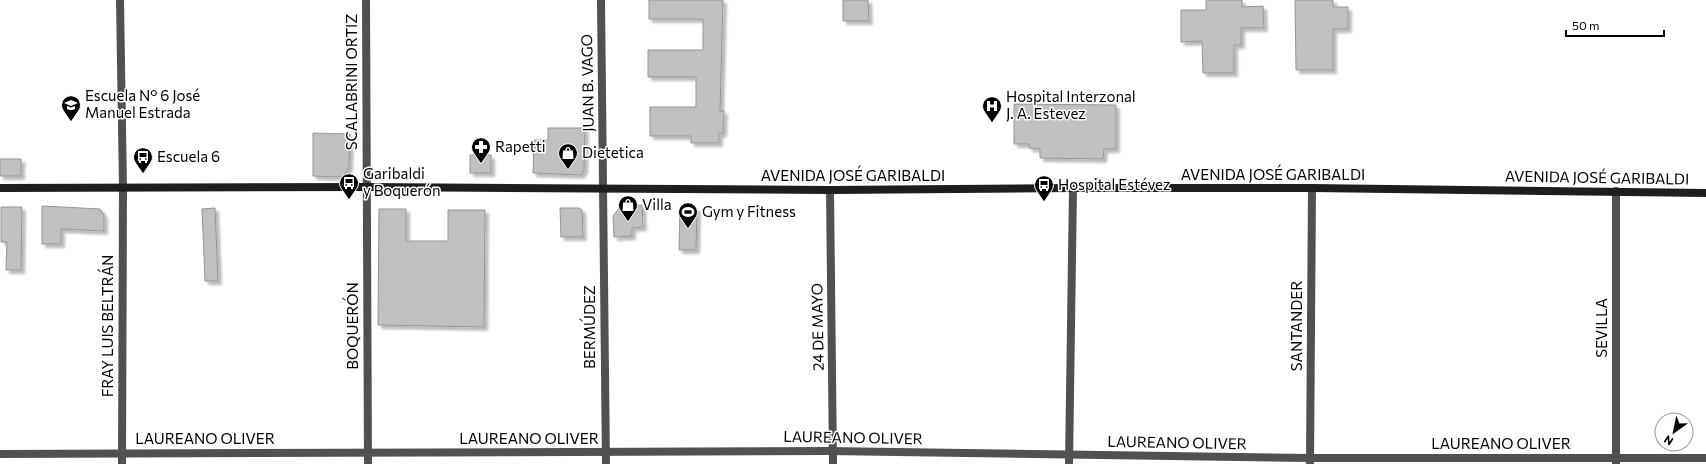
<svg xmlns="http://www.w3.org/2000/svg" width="1706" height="464" font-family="Commissioner,sans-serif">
  <defs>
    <filter id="shadow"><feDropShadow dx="3.5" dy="3.5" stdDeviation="1" flood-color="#0004"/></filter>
  </defs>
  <rect width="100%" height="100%" fill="#fff"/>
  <g fill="#c0c0c0" stroke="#959595" filter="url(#shadow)">
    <polygon points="649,0 723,0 720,111 724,111 723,133 719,134 719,143 691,143 691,136 650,136 650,107 696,107 696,77 648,77 648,50 703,50 703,19 649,19"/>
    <polygon points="843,0 868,0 869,21 843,21"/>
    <polygon points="1206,0 1242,0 1242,7 1263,6 1264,28 1241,28 1241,45 1234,45 1234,73 1203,73 1202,41 1181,42 1181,10 1206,10"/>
    <polygon points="1295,0 1333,0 1333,7 1348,7 1348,29 1333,29 1333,70 1296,70"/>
    <polygon points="1014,104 1116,105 1116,149 1104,149 1103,159 1040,158 1040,149 1029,148 1029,144 1014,144"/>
    <polygon points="548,128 585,128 584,171 580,175 533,173 534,140 548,140"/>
    <polygon points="313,133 350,134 349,167 343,177 313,176"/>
    <rect x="470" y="155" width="21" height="18"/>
    <rect x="0" y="159" width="21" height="17"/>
    <polygon points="642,205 643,227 632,228 632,236 614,237 613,216 620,207"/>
    <polygon points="42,206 100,209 104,215 104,231 61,229 61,244 42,244"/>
    <polygon points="1,207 22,207 21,270 6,270 7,242 1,242"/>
    <polygon points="215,208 218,281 205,281 202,209"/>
    <polygon points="560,208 579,208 582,210 583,237 561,237"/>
    <polygon points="680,208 697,208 696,250 679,250"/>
    <polygon points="379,209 406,209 406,241 448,241 448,210 485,210 484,327 378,325"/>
  </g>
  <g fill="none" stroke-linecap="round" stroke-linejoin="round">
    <g stroke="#515151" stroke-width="8">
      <polyline points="120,0 123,188 122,464"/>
      <polyline points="366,0 368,464"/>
      <polyline points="601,0 606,464"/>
      <polyline points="830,190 833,464"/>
      <polyline points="0,454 827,451 1310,458 1706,458"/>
      <polyline points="1069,464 1073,188"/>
      <polyline points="1310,464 1312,188"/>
      <polyline points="1616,464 1616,191"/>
    </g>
    <polyline stroke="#1e1e1e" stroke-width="8" points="0,188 367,187 830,190 1073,188 1312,188 1706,193"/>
  </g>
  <defs>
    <g id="school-pin" transform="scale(1)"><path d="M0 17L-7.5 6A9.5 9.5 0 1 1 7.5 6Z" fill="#000" stroke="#fff"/><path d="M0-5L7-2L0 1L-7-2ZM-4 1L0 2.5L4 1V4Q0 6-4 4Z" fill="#fff"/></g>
    <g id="hospital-pin" transform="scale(1)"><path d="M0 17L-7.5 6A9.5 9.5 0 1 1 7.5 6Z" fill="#000" stroke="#fff"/><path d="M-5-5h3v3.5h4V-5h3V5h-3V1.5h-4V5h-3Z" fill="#fff"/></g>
    <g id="pharmacy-pin" transform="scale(1)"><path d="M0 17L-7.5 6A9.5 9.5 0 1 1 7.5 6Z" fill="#000" stroke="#fff"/><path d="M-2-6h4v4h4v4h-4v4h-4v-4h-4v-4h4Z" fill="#fff"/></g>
    <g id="shop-pin" transform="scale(1)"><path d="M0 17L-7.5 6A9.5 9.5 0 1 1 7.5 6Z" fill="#000" stroke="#fff"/><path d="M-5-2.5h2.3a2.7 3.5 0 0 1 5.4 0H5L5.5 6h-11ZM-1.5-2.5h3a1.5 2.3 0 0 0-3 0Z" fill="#fff"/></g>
    <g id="bus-pin" transform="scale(1)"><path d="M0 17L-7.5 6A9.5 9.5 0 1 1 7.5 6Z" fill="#000" stroke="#fff"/><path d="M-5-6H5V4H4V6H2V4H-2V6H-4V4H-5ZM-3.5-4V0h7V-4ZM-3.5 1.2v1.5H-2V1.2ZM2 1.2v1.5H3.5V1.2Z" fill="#fff"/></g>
    <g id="stadium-pin" transform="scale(1)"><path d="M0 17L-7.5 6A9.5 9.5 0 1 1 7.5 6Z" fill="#000" stroke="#fff"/><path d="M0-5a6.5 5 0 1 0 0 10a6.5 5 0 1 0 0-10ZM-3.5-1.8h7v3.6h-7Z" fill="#fff"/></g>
  </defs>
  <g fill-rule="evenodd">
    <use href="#school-pin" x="71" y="105"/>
    <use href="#hospital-pin" x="992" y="106"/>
    <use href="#pharmacy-pin" x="481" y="147"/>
    <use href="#shop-pin" x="568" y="153"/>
    <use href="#bus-pin" x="143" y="157"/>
    <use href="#bus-pin" x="349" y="183"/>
    <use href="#bus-pin" x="1044" y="185"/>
    <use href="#shop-pin" x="628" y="205"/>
    <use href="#stadium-pin" x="688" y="212"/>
  </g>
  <g text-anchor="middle" stroke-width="3" stroke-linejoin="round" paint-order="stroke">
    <g font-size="15" fill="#000" stroke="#fff">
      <text transform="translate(352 82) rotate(-90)" y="5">SCALABRINI ORTIZ</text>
      <text transform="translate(588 83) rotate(-91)" y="5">JUAN B. VAGO</text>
      <text x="1273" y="180">AVENIDA JOSÉ GARIBALDI</text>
      <text x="853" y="181">AVENIDA JOSÉ GARIBALDI</text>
      <text transform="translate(1597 178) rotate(1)" y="5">AVENIDA JOSÉ GARIBALDI</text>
      <text transform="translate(108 326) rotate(-90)" y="5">FRAY LUIS BELTRÁN</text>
      <text transform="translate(353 326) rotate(-90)" y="5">BOQUERÓN</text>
      <text transform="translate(1297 326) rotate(-90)" y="5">SANTANDER</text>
      <text transform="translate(590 327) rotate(-90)" y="5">BERMÚDEZ</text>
      <text transform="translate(818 327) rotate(-91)" y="5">24 DE MAYO</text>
      <text transform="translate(1602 328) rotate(-90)" y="5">SEVILLA</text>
      <text transform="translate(853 438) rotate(1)" y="5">LAUREANO OLIVER</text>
      <text x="205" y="444">LAUREANO OLIVER</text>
      <text x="529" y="444">LAUREANO OLIVER</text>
      <text transform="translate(1177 443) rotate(1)" y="5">LAUREANO OLIVER</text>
      <text x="1501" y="449">LAUREANO OLIVER</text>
    </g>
    <g font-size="15" fill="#000" stroke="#fff" text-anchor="start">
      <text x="85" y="101">Escuela N° 6 José<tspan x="85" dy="17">Manuel Estrada</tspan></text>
      <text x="1006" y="102">Hospital Interzonal<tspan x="1006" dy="17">J. A. Estevez</tspan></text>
      <text x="495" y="152">Rapetti</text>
      <text x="582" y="158">Dietetica</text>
      <text x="157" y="162">Escuela 6</text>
      <text x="363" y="179">Garibaldi<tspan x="363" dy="17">y Boquerón</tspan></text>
      <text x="1058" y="190">Hospital Estévez</text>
      <text x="642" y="210">Villa</text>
      <text x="702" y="217">Gym y Fitness</text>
    </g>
  </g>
  <g transform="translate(1674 432) rotate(213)"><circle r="19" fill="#ffffff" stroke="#999999"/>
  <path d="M0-3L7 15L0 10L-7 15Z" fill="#000000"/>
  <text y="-6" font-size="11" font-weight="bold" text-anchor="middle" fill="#000000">N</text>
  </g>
  <path d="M1566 30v6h98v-6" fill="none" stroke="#000000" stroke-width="2"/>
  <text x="1572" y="30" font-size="12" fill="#000000" stroke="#ffffff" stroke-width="3" paint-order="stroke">50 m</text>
</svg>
